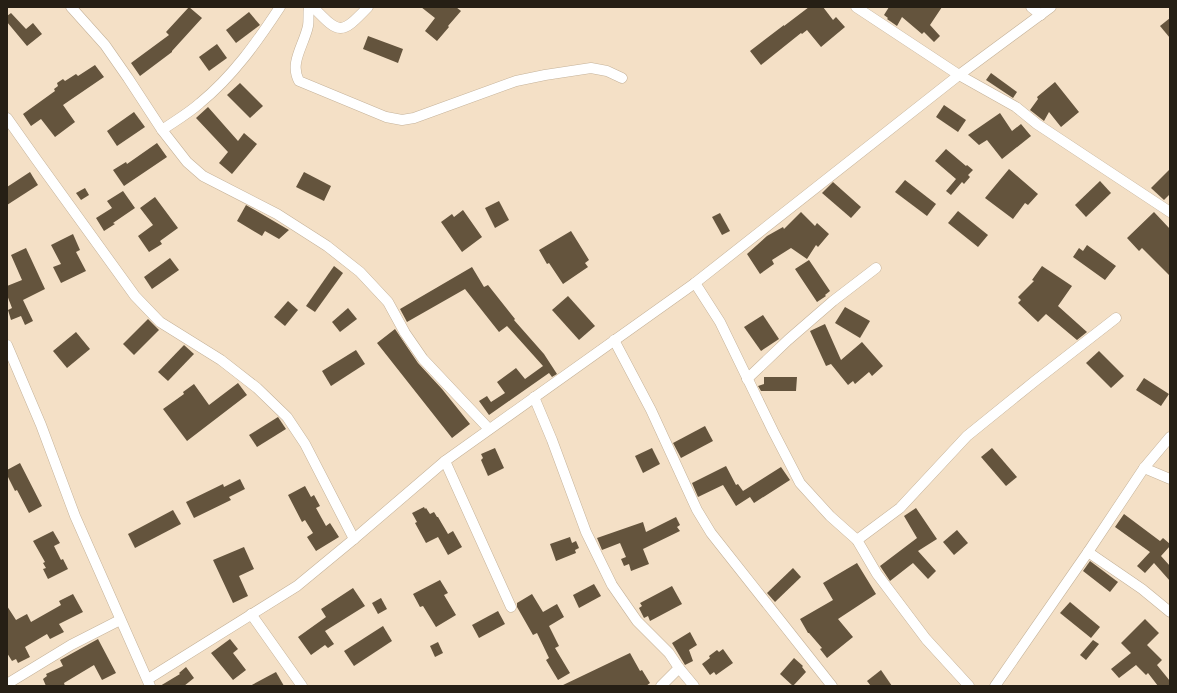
<svg xmlns="http://www.w3.org/2000/svg" width="1177" height="693" font-family="Karla,sans-serif">
  <rect width="100%" height="100%" fill="#f4e0c6"/>
  <g fill="#64543d">
    <polygon points="189,7 202,18 172,51 172,52 140,76 131,63 169,35 166,32"/>
    <polygon points="421,7 456,7 461,11 448,26 449,27 437,41 425,31 435,18"/>
    <polygon points="809,7 823,7 833,20 836,17 845,27 821,47 807,30 802,34 801,33 761,65 750,51 784,25 784,26"/>
    <polygon points="889,7 942,7 930,25 940,36 934,42 924,32 922,34 902,17 897,26 887,19 888,18 884,15"/>
    <polygon points="249,12 260,25 236,43 226,30"/>
    <polygon points="11,13 26,29 33,23 42,34 27,46 7,22 7,16"/>
    <polygon points="1170,18 1170,38 1160,26"/>
    <polygon points="368,36 403,49 398,63 363,49"/>
    <polygon points="217,44 227,58 209,71 199,57"/>
    <polygon points="95,65 104,77 63,105 75,122 55,137 41,119 31,126 23,114 55,91 54,89 58,86 57,83 63,79 65,81 76,74 78,76"/>
    <polygon points="991,73 1017,92 1013,98 986,80"/>
    <polygon points="1055,82 1079,112 1061,127 1049,112 1044,121 1030,110 1038,99 1037,97"/>
    <polygon points="240,83 263,106 250,118 227,95"/>
    <polygon points="944,105 966,120 958,132 936,117"/>
    <polygon points="208,107 238,141 244,133 257,144 232,174 219,163 228,152 196,118"/>
    <polygon points="134,112 145,127 117,146 107,131"/>
    <polygon points="1000,113 1012,131 1021,124 1031,136 1002,159 987,140 979,145 968,135"/>
    <polygon points="157,143 167,157 124,186 113,170 126,162 127,164"/>
    <polygon points="946,149 966,166 967,165 973,170 968,175 970,177 964,184 962,182 951,195 946,191 956,179 935,161"/>
    <polygon points="1009,169 1038,194 1028,205 1025,203 1013,219 985,198"/>
    <polygon points="1170,169 1170,194 1164,200 1151,188"/>
    <polygon points="30,172 38,185 7,205 7,187"/>
    <polygon points="304,172 331,186 324,201 296,187"/>
    <polygon points="905,180 936,204 927,216 895,192"/>
    <polygon points="1100,181 1111,193 1086,217 1075,205"/>
    <polygon points="833,182 861,207 851,218 822,193"/>
    <polygon points="85,188 89,195 81,200 76,193"/>
    <polygon points="123,191 135,208 113,223 115,224 104,231 96,218 112,208 107,201"/>
    <polygon points="155,197 178,228 160,241 162,244 149,252 138,236 153,225 140,208"/>
    <polygon points="499,201 509,220 495,228 485,208"/>
    <polygon points="246,205 253,209 289,230 279,239 265,231 262,236 237,221"/>
    <polygon points="463,210 482,237 462,252 441,222 452,214 454,217"/>
    <polygon points="958,211 988,235 978,247 948,223"/>
    <polygon points="801,212 815,226 817,223 829,234 818,247 816,245 807,259 791,248 772,260 774,264 760,274 747,254 767,236 783,227 784,229"/>
    <polygon points="1154,212 1170,229 1170,276 1142,248 1139,251 1127,238"/>
    <polygon points="720,213 730,231 722,235 712,217"/>
    <polygon points="571,231 589,260 585,263 588,267 563,284 549,263 547,264 539,250"/>
    <polygon points="73,234 80,250 76,252 86,271 61,283 53,267 61,264 51,245"/>
    <polygon points="1087,245 1116,266 1105,280 1073,257 1079,248 1083,251"/>
    <polygon points="26,248 45,289 23,300 33,321 25,325 21,316 11,320 8,310 12,308 7,295 7,286 22,280 11,255"/>
    <polygon points="170,258 179,270 152,289 144,277"/>
    <polygon points="809,260 830,291 825,295 826,296 817,302 795,269"/>
    <polygon points="334,266 343,273 315,312 306,306"/>
    <polygon points="1042,266 1072,286 1058,306 1087,332 1077,340 1046,314 1038,322 1018,303 1021,300 1018,297 1034,281 1032,280"/>
    <polygon points="472,267 484,287 488,285 515,319 514,320 544,354 557,374 552,377 549,373 489,415 479,401 487,396 491,402 505,393 497,382 516,368 525,379 543,366 507,326 499,332 465,289 407,322 400,309"/>
    <polygon points="568,296 595,326 579,340 552,310"/>
    <polygon points="288,301 298,310 285,326 274,317"/>
    <polygon points="845,307 870,321 860,338 835,323"/>
    <polygon points="348,308 357,319 340,332 332,322"/>
    <polygon points="763,315 779,339 761,351 744,327"/>
    <polygon points="148,319 159,330 134,355 123,344"/>
    <polygon points="825,324 841,360 862,342 883,366 872,376 869,372 855,384 853,381 848,385 831,364 826,366 810,331"/>
    <polygon points="395,329 418,363 442,389 470,424 452,438 377,343"/>
    <polygon points="76,332 90,349 67,368 53,351"/>
    <polygon points="184,345 194,354 168,381 158,372"/>
    <polygon points="356,350 365,364 331,386 322,371"/>
    <polygon points="1099,351 1124,376 1111,388 1086,363"/>
    <polygon points="764,377 797,377 796,391 761,391 758,386 764,384"/>
    <polygon points="1144,378 1169,394 1161,406 1136,390"/>
    <polygon points="238,383 247,395 187,441 163,409 184,394 183,392 194,384 209,405"/>
    <polygon points="278,417 286,429 257,447 249,435"/>
    <polygon points="705,426 713,441 681,458 673,443"/>
    <polygon points="495,448 504,468 488,476 481,460 483,458 481,454"/>
    <polygon points="652,448 660,464 643,473 635,456"/>
    <polygon points="992,448 1017,477 1006,486 981,457"/>
    <polygon points="20,463 42,506 29,513 17,490 15,491 7,475 7,470"/>
    <polygon points="726,466 736,485 738,484 743,491 781,467 790,480 754,503 750,497 736,506 723,485 698,497 692,483"/>
    <polygon points="240,479 245,489 229,497 231,500 194,518 186,502 223,484 224,487"/>
    <polygon points="305,486 311,497 314,495 320,506 316,508 326,526 330,523 339,537 316,551 307,537 313,533 305,520 302,522 288,495"/>
    <polygon points="424,507 425,509 426,508 430,514 434,512 437,517 438,517 448,534 453,531 462,547 448,555 438,537 426,543 415,523 417,522 412,513"/>
    <polygon points="916,508 937,539 918,551 936,571 928,579 913,563 890,581 880,566 917,538 904,516"/>
    <polygon points="173,510 181,524 135,548 128,534"/>
    <polygon points="1124,514 1160,541 1163,538 1170,544 1170,546 1161,556 1170,566 1170,581 1154,563 1145,573 1137,566 1150,552 1115,527"/>
    <polygon points="676,517 680,525 677,527 680,531 643,549 649,564 631,571 629,564 624,566 621,559 626,557 620,543 602,550 597,538 643,522 646,532"/>
    <polygon points="957,530 968,543 954,555 943,542"/>
    <polygon points="53,531 60,543 54,546 61,560 63,559 68,569 48,579 43,569 46,568 43,563 45,562 33,541"/>
    <polygon points="570,537 572,543 576,541 579,548 575,550 576,553 556,561 550,544"/>
    <polygon points="244,547 254,569 239,576 248,596 233,603 213,560"/>
    <polygon points="1090,561 1118,582 1110,592 1083,571"/>
    <polygon points="857,563 876,594 838,619 853,637 827,658 820,649 822,648 809,633 808,633 800,619 833,600 823,583"/>
    <polygon points="793,568 801,577 775,602 767,593"/>
    <polygon points="440,580 448,593 444,595 456,615 436,627 423,606 420,607 413,594"/>
    <polygon points="594,584 601,596 579,608 573,595"/>
    <polygon points="672,586 682,604 650,621 648,616 644,618 639,608 642,606 640,603"/>
    <polygon points="353,588 365,606 325,631 334,644 328,648 325,645 311,655 298,637 326,617 321,609"/>
    <polygon points="73,594 83,612 59,624 64,632 50,639 47,634 25,647 30,657 18,663 16,659 12,661 7,653 7,606 16,620 27,614 31,622 61,605 59,601"/>
    <polygon points="532,594 543,612 557,604 564,617 549,626 559,646 555,648 570,673 558,680 546,660 549,658 537,633 533,635 517,607 517,603"/>
    <polygon points="381,598 387,609 378,614 372,603"/>
    <polygon points="1070,602 1100,627 1091,638 1060,613"/>
    <polygon points="498,611 505,624 479,638 472,625"/>
    <polygon points="1145,619 1159,633 1147,645 1162,660 1157,665 1170,681 1170,686 1158,686 1148,673 1146,675 1136,665 1119,678 1111,669 1131,653 1121,643"/>
    <polygon points="383,626 392,641 354,666 344,651"/>
    <polygon points="690,632 697,645 689,650 693,661 685,665 672,643"/>
    <polygon points="98,639 116,673 102,680 94,665 64,683 65,686 46,686 43,679 47,676 46,674 63,666 60,660"/>
    <polygon points="230,639 238,649 233,653 246,670 233,680 211,653"/>
    <polygon points="1093,640 1099,644 1086,660 1080,655"/>
    <polygon points="438,642 443,653 435,657 430,646"/>
    <polygon points="723,649 733,663 716,675 714,672 710,675 702,664 710,658 709,656 717,650 719,652"/>
    <polygon points="630,653 640,671 642,670 650,683 646,686 561,686"/>
    <polygon points="794,658 803,666 802,667 806,672 793,686 780,674"/>
    <polygon points="186,667 194,678 184,686 160,686 180,674 179,673"/>
    <polygon points="881,670 892,686 871,686 867,681"/>
    <polygon points="276,672 284,686 250,686"/>
  </g>
  <g fill="none" stroke-linecap="round" stroke-linejoin="round">
    <g stroke="#c5b299" stroke-width="11">
      <g id="minor">
        <polyline points="71,7 105,45 128,78 162,130 187,162 203,176 277,214 327,246 360,272 388,302 405,333 423,359 489,429"/>
        <path d="M309,7c-1,6 0,13 -1,19 -4,19 -19,37 -9,55l87,36 16,3 12,-2 102,-37 29,-6 46,-7 16,3 15,7"/>
        <path d="M313,7c27,28 28,28 55,0"/>
        <polyline points="856,7 959,75 1016,107 1037,124 1170,212"/>
        <polyline points="1031,7 1041,15"/>
        <polyline points="7,118 36,159 135,296 160,322 221,360 257,388 287,417 305,444 354,539"/>
        <path d="M162,130c13,-9 27,-17 38,-27 33,-27 57,-61 80,-96"/>
        <polyline points="695,283 720,322 773,431 800,483 830,516 857,540 877,574 926,639 969,686"/>
        <polyline points="614,340 651,410 697,510 711,533 832,686"/>
        <polyline points="7,345 41,425 75,516 150,686"/>
        <polyline points="747,379 788,340 833,301 876,268"/>
        <polyline points="534,397 552,440 586,532 612,585 637,621 669,653 679,668 661,686"/>
        <polyline points="445,461 511,607"/>
        <polyline points="1144,468 1170,479"/>
        <polyline points="857,540 900,508 967,436 1035,381 1116,318"/>
        <polyline points="1088,552 1142,589 1170,612"/>
        <polyline points="251,614 302,686"/>
        <polyline points="679,668 694,686"/>
        <polyline points="148,679 297,586 354,539 445,461 695,283 959,75 1051,7"/>
        <polyline points="7,684 71,645 120,620"/>
        <polyline points="995,686 1088,552 1144,468 1170,437"/>
      </g>
    </g>
    <use href="#minor" stroke="#fff" stroke-width="10"/>
  </g>
  <rect width="1177" height="693" fill="none" stroke="#261f15" stroke-width="16"/>
</svg>
